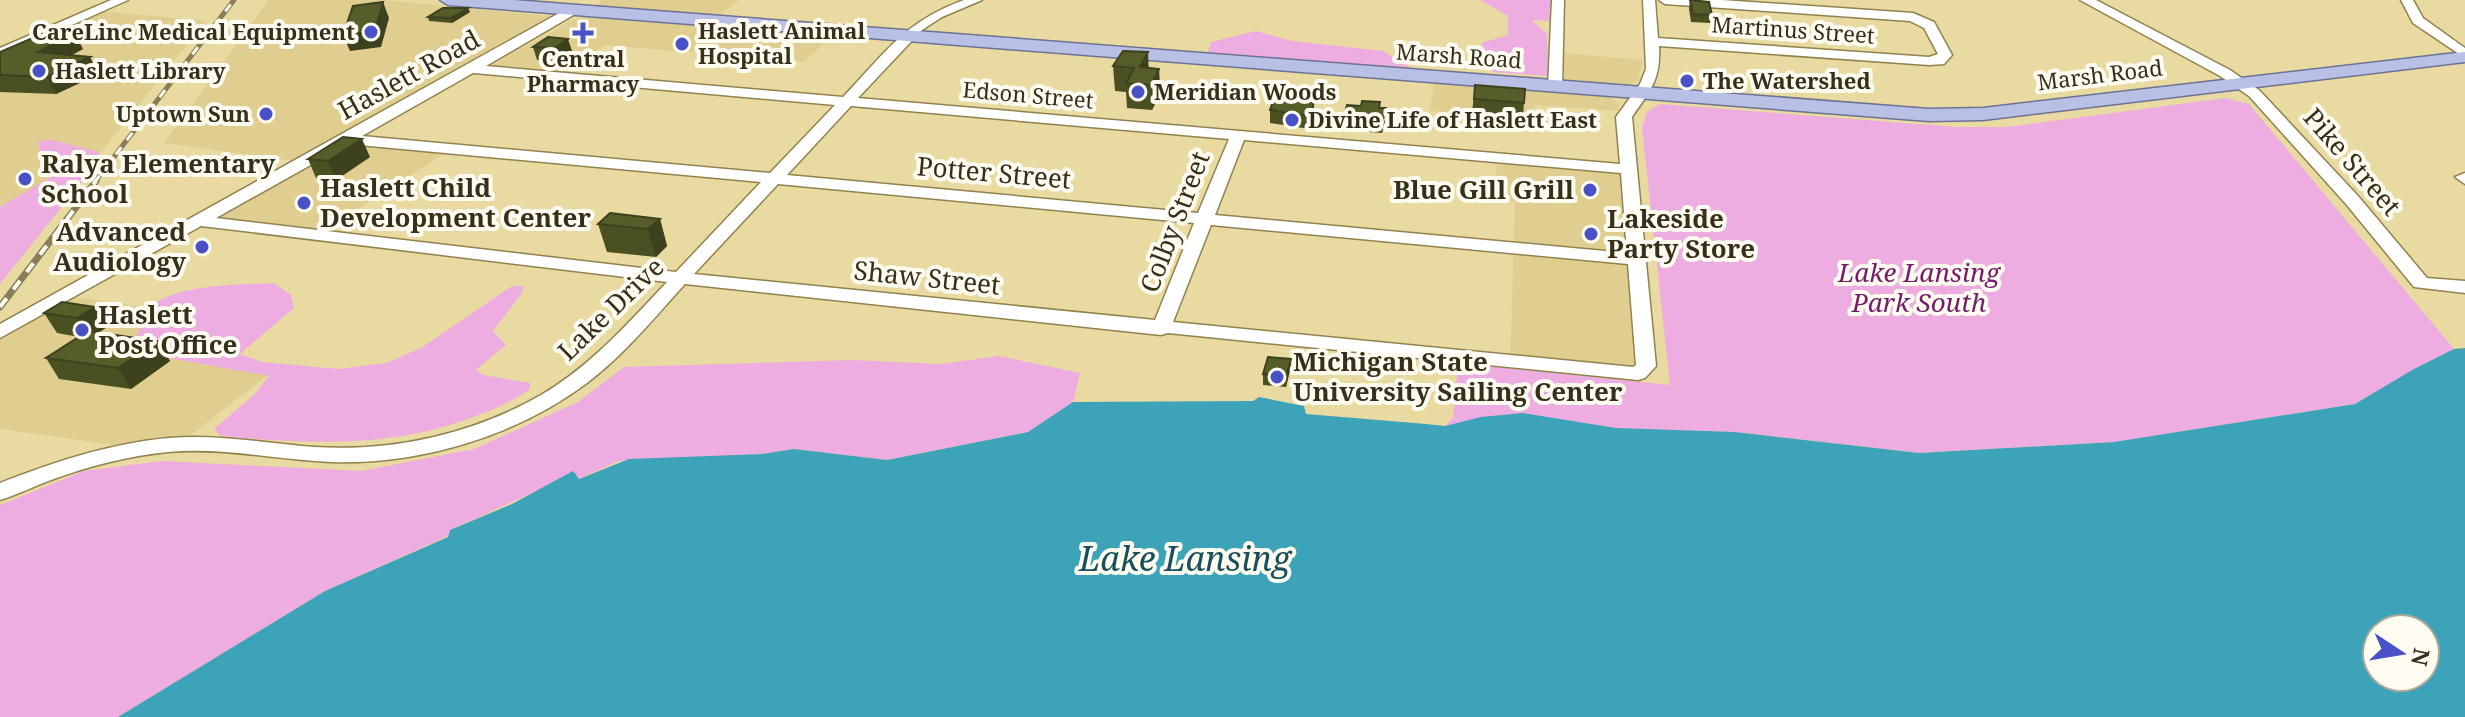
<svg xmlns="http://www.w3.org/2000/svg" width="2465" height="717" font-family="'Noto Serif',serif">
  <rect width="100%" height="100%" fill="#e9daa2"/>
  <g fill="#dfce8f">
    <polygon points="269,0 383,0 549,16 295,161 164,143"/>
    <polygon points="601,0 739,0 718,17 604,7 598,5"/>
    <polygon points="101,11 206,21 101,152 0,206 0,55"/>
    <polygon points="588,16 832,36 804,62 604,45 563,75 487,68 574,19"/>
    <polygon points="1550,52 1643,60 1638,80 1626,87 1549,82"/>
    <polygon points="1434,82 1606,95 1619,104 1618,111 1535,105 1534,119 1430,111"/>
    <polygon points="348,144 445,153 324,231 216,218"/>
    <polygon points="1497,161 1621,172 1641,382 1510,368 1515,202 1495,199"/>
    <polygon points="73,297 266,324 212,364 272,372 188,437 121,446 0,429 0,340"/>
  </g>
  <g fill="#eeade0">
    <polygon points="1480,0 1552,0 1551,21 1532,20 1547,34 1548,76 1493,72 1481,43 1508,35 1508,16"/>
    <polygon points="1256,31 1292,41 1383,51 1417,72 1207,55 1211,42"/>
    <polygon points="2225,98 2249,104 2454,349 2355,404 2115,442 1919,453 1735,432 1445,426 1453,418 1458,363 1670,385 1642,128 1647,112 1660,104 1956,127 2008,127"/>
    <polygon points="52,140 98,152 101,158 0,284 0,207 71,165 59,163 58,156 39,151 39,141"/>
    <path d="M274,283l17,12 3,13 -54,46 22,8 77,7 47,-6 35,-15 91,-62h11l-1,7 -29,38 13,14 -30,25 7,5 47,8v6c-15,11 -32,18 -49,25 -86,35 -170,30 -260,22l-7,-7 41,-35 14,-18 -106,-19 -28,-20c7,-7 5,-14 9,-22 17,-32 98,-30 130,-32z"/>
    <polygon points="999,356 1080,373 1073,402 1028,432 887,460 794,449 762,454 619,461 578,479 543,488 450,530 448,536 325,591 118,717 0,717 0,505 84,471 162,461 361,471 474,449 578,402 624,367 852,360 941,364"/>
  </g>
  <path fill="#3da3b9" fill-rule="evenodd" d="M2465,348v369h-2347l207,-126 123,-54 2,-7 62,-26 61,-33 6,8 50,-20 133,-5 32,-5 93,11 141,-28 45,-30 180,-1 6,-4 45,9 2,8 120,10 19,2 36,-9 42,-4 93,15 119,4 184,21 195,-11 241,-38 59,-35 40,-20zM2377,629h48v48h-48z"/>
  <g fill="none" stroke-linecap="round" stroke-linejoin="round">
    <g stroke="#90824d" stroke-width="3">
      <g id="minor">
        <polygon points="111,0 128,0 0,57 0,48"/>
        <path d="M964,0h18l-40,17 -20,13 -64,68 762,66 -4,-47 24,-33 6,-15 -3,-69h12l3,38 271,19 9,-3 -14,-26 -14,-7 -245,-17 -6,-4h63l191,13 21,9 18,33 -8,9 -15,1 -270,-19c2,34 -9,45 -27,71l24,249 -11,12 -7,2 -470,-47 -7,2 -476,-51c-31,34 -61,71 -98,99 -71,53 -167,82 -256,79 -54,-2 -108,-15 -163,-10 -40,4 -79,14 -117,28 -17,6 -34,15 -51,20v-17c54,-21 111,-40 169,-45 49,-4 97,5 145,9 79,5 159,-13 227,-52 50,-29 87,-72 126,-113l-466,-56 -201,112v-14l570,-317 12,3 -96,56 357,31c42,-44 62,-76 121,-97zM473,73h1l361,32 -65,68 -408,-37zM851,106l378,33 -31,74 -411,-38zM1244,140l377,33 6,80 -412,-38zM348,144l413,38 -85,90 -460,-54zM778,184l416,39 -39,97 -461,-46zM1211,225l417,39 8,101 -3,2 -460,-45z"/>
        <polygon points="1552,0 1564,0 1562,87 1555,91 1548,87"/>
        <polygon points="2080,0 2096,0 2230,70 2259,90 2358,196 2427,278 2465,281 2465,293 2414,287 2346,204 2249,96 2220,76"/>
        <polygon points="2401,0 2413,0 2423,18 2465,48 2465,58 2413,23"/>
        <polygon points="2465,173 2465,184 2455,177"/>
      </g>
    </g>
    <g stroke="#6d7293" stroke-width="3">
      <polygon id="major" points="440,0 513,0 1929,109 1983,108 2465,52 2465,62 1983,120 1929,121 448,5"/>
    </g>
    <use href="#minor" fill="#fff" fill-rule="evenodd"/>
    <use href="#major" fill="#b9c0e5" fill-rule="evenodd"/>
    <g stroke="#887e58" stroke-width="5">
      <polyline id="rail-far1" points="94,183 234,0"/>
    </g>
    <g stroke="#887e58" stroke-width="7">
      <polyline id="rail" points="0,307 96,181"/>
    </g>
    <use href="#rail-far1" stroke="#fefbf0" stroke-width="3" stroke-dasharray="9" stroke-linecap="butt"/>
    <use href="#rail" stroke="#fefbf0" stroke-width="4" stroke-dasharray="11" stroke-linecap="butt"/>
  </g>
  <g fill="#4b5023">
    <polygon points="1690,0 1712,15 1710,23 1691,22 1689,9"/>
    <polygon points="470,12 452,23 429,21 428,17"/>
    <polygon points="548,37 572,51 558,61 537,60 533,47"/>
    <polygon points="83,49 72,55 99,74 56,94 0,92 0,52"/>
    <polygon points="1113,66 1159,69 1160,93 1152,110 1127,108 1126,92 1115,91"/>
    <polygon points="1475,85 1524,103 1523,116 1472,113"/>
    <polygon points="1380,102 1380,108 1385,122 1382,133 1343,130 1344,116 1361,106"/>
    <polygon points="1270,110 1314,116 1310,129 1270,123"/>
    <polygon points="370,157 336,180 316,178 308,159"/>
    <polygon points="660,219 667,246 656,257 607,252 598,224"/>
    <polygon points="95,307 107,327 98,333 158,341 170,361 131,389 59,379 46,358 79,337 57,333 44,313"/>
    <polygon points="1291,359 1290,370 1286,387 1263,385 1263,374"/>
  </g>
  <g fill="#3d411d">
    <polygon points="383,2 389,18 381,47 350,51 343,35"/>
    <polygon points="468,8 470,12 452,23 451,18"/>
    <polygon points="74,32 83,49 47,68 38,52"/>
    <polygon points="568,39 572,51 558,61 554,48"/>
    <polygon points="1148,52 1149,77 1140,67"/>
    <polygon points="90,57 99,74 56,94 47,77"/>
    <polygon points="1159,69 1160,93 1152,110 1151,85"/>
    <polygon points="1314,102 1314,116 1310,129 1310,116"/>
    <polygon points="362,139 370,157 336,180 328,161"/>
    <polygon points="660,219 667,246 656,257 648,229"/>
    <polygon points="95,307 107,327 90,338 77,318"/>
    <polygon points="158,341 170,361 131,389 118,368"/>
    <polygon points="1291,359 1290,370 1286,387 1286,376"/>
  </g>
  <g fill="#575d29" stroke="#3d411d" stroke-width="2">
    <polygon points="1690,0 1709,2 1712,15 1693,14"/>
    <polygon points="383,2 375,31 343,35 353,6"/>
    <polygon points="443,8 468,8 451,18 428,17"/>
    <polygon points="51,30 74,32 38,52 90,57 47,77 0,75 0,52"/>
    <polygon points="548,37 568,39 554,48 533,47"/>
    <polygon points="1123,51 1148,52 1140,67 1159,69 1151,85 1126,83 1134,68 1113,66"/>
    <polygon points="1475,85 1525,89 1524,103 1474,99"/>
    <polygon points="1291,94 1309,95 1307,102 1314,102 1310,116 1270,110 1274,99 1289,100"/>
    <polygon points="1362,101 1380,102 1379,108 1386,108 1383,119 1344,116 1347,105 1361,106"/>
    <polygon points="343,137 362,139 328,161 308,159"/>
    <polygon points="610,213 660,219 648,229 598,224"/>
    <polygon points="62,302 95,307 77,318 44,313"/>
    <polygon points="88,331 158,341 118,368 46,358"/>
    <polygon points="1268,357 1291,359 1286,376 1263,374"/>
  </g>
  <g fill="#4951c6" stroke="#fefbf0" stroke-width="3">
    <circle cx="371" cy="32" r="8"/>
    <path d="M579 21h8v8h8v8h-8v8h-8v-8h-8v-8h8z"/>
    <circle cx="682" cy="44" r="8"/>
    <circle cx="39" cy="71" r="8"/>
    <circle cx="1687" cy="81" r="8"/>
    <circle cx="1138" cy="92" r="8"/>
    <circle cx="266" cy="114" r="8"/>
    <circle cx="1292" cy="120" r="8"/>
    <circle cx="25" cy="179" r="8"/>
    <circle cx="1590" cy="190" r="8"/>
    <circle cx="304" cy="203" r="8"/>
    <circle cx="1591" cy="234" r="8"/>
    <circle cx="202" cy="247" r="8"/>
    <circle cx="82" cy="330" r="8"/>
    <circle cx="1277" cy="377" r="8"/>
  </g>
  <g text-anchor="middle" stroke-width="8" stroke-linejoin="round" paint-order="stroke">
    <g font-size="22" fill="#36301a" stroke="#fefbf0">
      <text transform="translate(1793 30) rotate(4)" y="8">Martinus Street</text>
      <text transform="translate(1459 56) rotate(4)" y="8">Marsh Road</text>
      <text transform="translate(2100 75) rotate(-7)" y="8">Marsh Road</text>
      <text transform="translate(1028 95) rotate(5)" y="8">Edson Street</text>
    </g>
    <g font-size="22" font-weight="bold" fill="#36301a" stroke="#fefbf0" text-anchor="start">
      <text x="698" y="39">Haslett Animal<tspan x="698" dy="25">Hospital</tspan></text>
      <text x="355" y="40" text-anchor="end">CareLinc Medical Equipment</text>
      <text x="583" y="67" text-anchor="middle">Central<tspan x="583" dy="25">Pharmacy</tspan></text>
      <text x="55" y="79">Haslett Library</text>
      <text x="1703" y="89">The Watershed</text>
      <text x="1154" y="100">Meridian Woods</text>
      <text x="250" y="122" text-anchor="end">Uptown Sun</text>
      <text x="1308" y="128">Divine Life of Haslett East</text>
    </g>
    <g font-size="26" fill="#36301a" stroke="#fefbf0">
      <text transform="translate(409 75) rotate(-29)" y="9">Haslett Road</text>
      <text transform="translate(2352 162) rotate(49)" y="9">Pike Street</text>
      <text transform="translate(994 173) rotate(5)" y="9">Potter Street</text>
      <text transform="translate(1175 222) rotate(-69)" y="9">Colby Street</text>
      <text transform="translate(927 278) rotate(6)" y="9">Shaw Street</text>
      <text transform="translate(611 309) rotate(-44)" y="9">Lake Drive</text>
    </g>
    <g font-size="26" font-weight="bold" fill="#36301a" stroke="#fefbf0" text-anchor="start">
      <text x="41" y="173">Ralya Elementary<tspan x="41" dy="30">School</tspan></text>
      <text x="320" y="197">Haslett Child<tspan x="320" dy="30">Development Center</tspan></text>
      <text x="1574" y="199" text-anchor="end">Blue Gill Grill</text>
      <text x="1607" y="228">Lakeside<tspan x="1607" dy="30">Party Store</tspan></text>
      <text x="186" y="241" text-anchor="end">Advanced<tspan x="186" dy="30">Audiology</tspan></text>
      <text x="98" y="324">Haslett<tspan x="98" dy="30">Post Office</tspan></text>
      <text x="1293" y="371">Michigan State<tspan x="1293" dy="30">University Sailing Center</tspan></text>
    </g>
    <g font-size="26" font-style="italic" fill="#761b69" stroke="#fefbf0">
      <text x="1919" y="282">Lake Lansing<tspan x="1919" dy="30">Park South</tspan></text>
    </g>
    <g font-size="34" font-style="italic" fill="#17505c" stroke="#fefbf0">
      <text x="1185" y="571">Lake Lansing</text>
    </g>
  </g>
  <g transform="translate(2401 653) rotate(102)"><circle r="38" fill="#fefbf0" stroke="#aeaa9a" stroke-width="2"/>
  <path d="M0-6L14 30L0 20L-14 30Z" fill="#4951c6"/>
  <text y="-12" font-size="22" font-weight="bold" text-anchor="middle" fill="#36301a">N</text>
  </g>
</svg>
